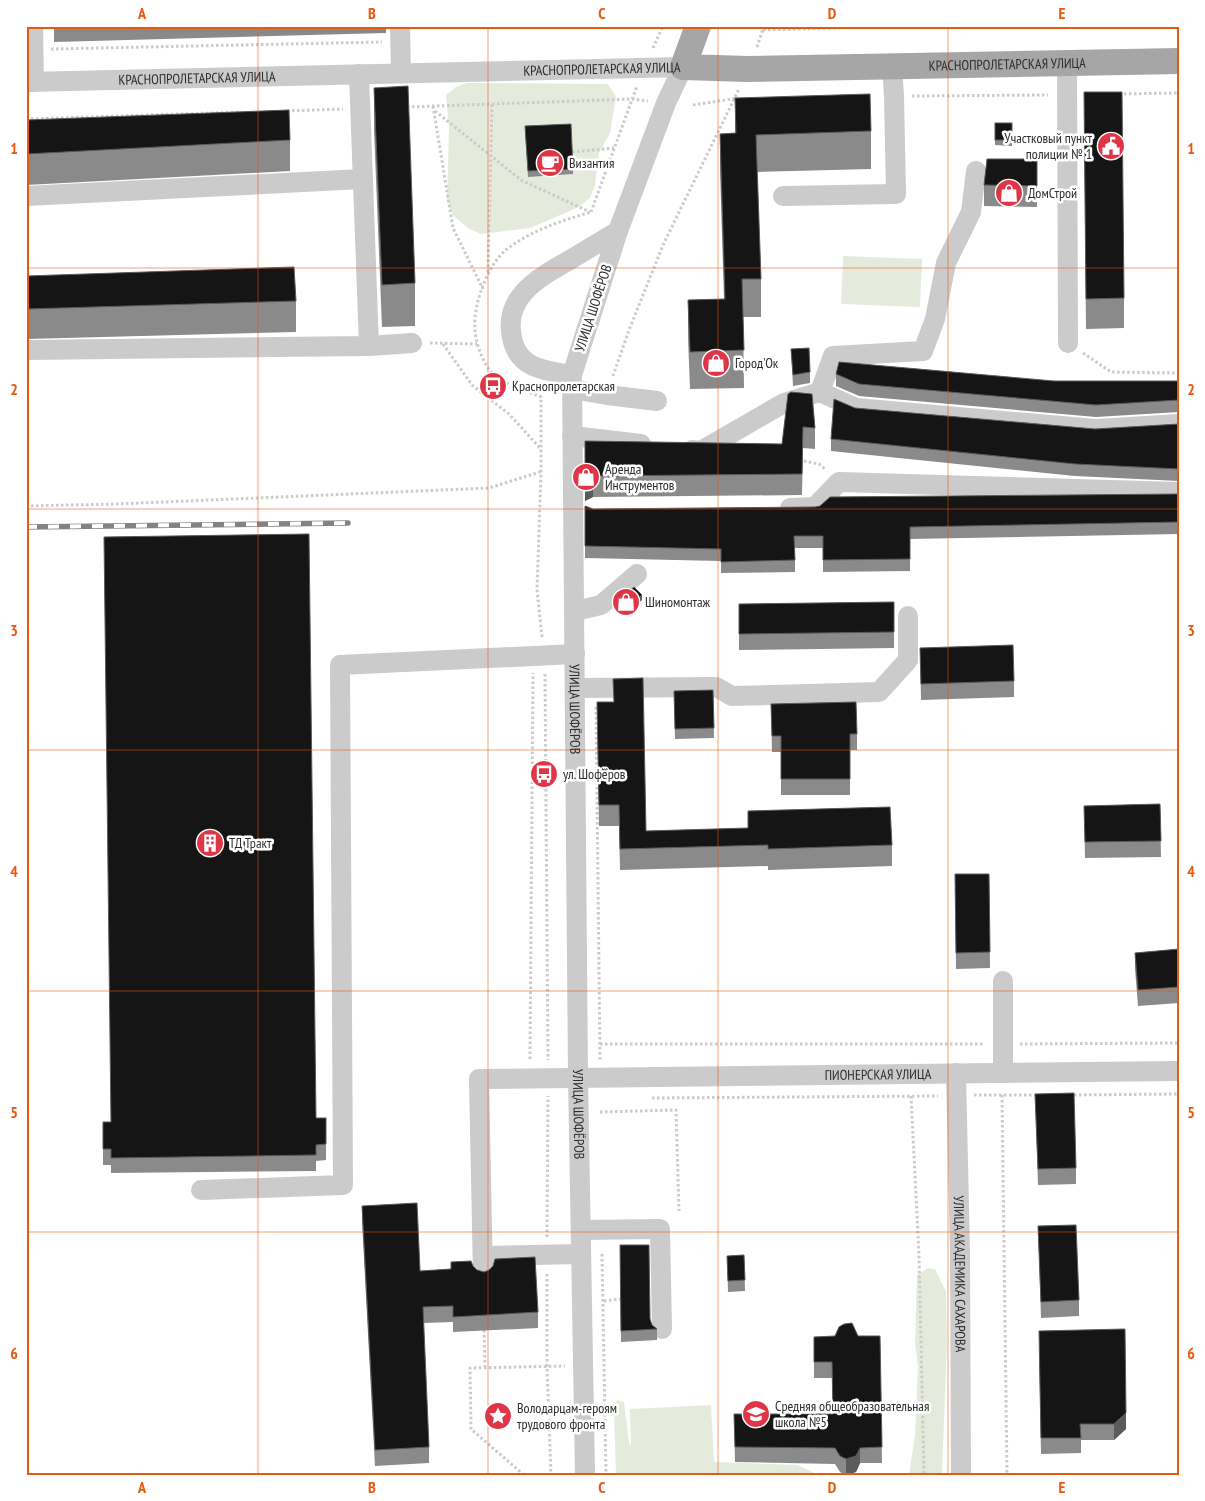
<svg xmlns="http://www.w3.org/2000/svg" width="1205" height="1501" font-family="'PT Sans Narrow',sans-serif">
  <rect width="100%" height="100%" fill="#fff"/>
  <g fill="#e5ebdc">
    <polygon points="467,83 608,84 616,97 610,133 599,153 595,185 590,198 579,207 530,228 481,234 469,229 453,215 447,200 449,129 446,95 456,87"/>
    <polygon points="843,256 922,259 920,307 841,304"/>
    <polygon points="928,1268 935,1269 946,1292 947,1342 942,1475 909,1475 915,1435 918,1366 915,1343 917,1275"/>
    <polygon points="617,1400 624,1402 629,1443 631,1446 630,1409 711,1405 714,1462 797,1465 819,1475 616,1475 614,1409"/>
  </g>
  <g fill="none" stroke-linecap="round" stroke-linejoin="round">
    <g stroke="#cbcbcb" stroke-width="3" stroke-dasharray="2.5 2.5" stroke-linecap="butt">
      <polyline points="763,30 896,26"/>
      <polyline points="757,47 764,26"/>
      <polyline points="653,48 663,26"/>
      <polyline points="51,49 382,42"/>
      <polyline points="1119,94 1179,93"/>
      <polyline points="912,96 1048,95"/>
      <polyline points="693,105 738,98"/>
      <polyline points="433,106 453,228 483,289"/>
      <polyline points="407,107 632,99 648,101"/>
      <polyline points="287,111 343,109"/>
      <polyline points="435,111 521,180 590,212"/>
      <polyline points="26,119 241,112"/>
      <polyline points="572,152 614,148"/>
      <polyline points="591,212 637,86"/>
      <polyline points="488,272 492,104"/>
      <polyline points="430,343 477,344"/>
      <polyline points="443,344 472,385 509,414 540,448"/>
      <polyline points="1083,353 1111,372 1179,373"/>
      <polyline points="613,376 629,330 663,245 739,89"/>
      <polyline points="799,460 819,464 825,469"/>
      <polyline points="26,506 117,504 489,488 540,472"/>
      <path d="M542,637l-5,-47 4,-118v-75c-17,-7 -42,-13 -53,-29 -7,-11 -13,-27 -13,-40 -2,-24 13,-64 32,-79 25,-19 54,-28 84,-37"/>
      <polyline points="545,674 548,1060"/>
      <polyline points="596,707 600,1060"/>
      <polyline points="600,1044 984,1044"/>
      <polyline points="1020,1044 1179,1043"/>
      <polyline points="530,1059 533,673"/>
      <polyline points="974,1095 1038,1095"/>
      <polyline points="1002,1095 1007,1475"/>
      <polyline points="1069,1095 1179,1094"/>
      <polyline points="911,1096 919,1255 924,1475"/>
      <polyline points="652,1098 938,1096"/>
      <polyline points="600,1112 676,1110 679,1211"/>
      <polyline points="547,1237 548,1096"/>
      <polyline points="602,1254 606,1475"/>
      <polyline points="547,1274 547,1366 551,1475"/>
      <polyline points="604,1301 620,1299"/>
      <polyline points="484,1330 485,1367"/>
      <polyline points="524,1475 471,1429 470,1368 565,1366"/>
    </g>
    <g stroke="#cbcbcb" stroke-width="20">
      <polyline points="33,26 34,82"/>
      <polyline points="400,26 401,73"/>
      <polyline points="1067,63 1068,343"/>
      <polyline points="359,74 369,346"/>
      <path id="s1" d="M26,82l657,-15 -17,36 -48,128 -46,144 6,701 7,399"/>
      <polyline points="26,196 362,179"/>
      <polyline points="783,196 896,194 894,96 892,66"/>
      <polyline points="26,350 369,346 412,343"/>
      <path d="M572,375c-24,-4 -51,-5 -59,-33 -12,-43 23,-63 55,-81 17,-10 33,-20 50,-30"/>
      <polyline points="572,389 607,395 657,401"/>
      <polyline points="820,392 833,356 923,351 935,319 946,263 971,212 976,171"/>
      <polyline points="572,436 641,444"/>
      <polyline points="692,450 701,451 784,403 820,392 856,408 1096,429 1179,424"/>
      <polyline points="790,508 815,507 839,482 1179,492"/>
      <polyline points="575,611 601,605 637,574"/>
      <polyline points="576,688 716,687 732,696 879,692 908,660 908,616"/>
      <polyline points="1003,981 1003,1073"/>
      <path id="s2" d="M956,1073l4,180 1,222"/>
      <polyline points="201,1190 343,1185 340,665 575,654"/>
      <polyline points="581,1230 660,1229 662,1329"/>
      <polyline points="483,1256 581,1254"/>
      <path id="s3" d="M483,1276l-4,-197 700,-8"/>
    </g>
    <path stroke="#a6a6a6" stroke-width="26" id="s4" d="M698,26l-15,41 65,2 431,-8"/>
    <g stroke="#838383" stroke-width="5.5">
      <polyline id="rail" points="26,527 348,523"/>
    </g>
    <use href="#rail" stroke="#fff" stroke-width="4" stroke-dasharray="11" stroke-linecap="butt"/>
  </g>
  <g fill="#8a8a8a">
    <polygon points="54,26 386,26 386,33 54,42"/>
    <polygon points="374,88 415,283 415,326 382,327 374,130"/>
    <polygon points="735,98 871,131 871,169 757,172 761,279 761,317 743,317 744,388 690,389 688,338 688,300 724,299 720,171 720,134 735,133"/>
    <polygon points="26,120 290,140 290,171 26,185"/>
    <polygon points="995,123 1012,123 1012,146 995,145"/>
    <polygon points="1084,123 1124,298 1124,328 1086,329"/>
    <polygon points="525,131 573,169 573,174 528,177"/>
    <polygon points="1037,159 1037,207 984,206 984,185"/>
    <polygon points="26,276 296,301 296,332 26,339"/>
    <polygon points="791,349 810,372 810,383 793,386"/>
    <polygon points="836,374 1054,381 1179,381 1179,412 1096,417 859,396 836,386"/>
    <polygon points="788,394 815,428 815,449 803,448 802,495 593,497 585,501 585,441 782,444"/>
    <polygon points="855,408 1095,429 1179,424 1179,481 1075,476 831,451 831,439"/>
    <polygon points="1179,494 1179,534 910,539 910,571 823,572 823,548 795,548 795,572 721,573 721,561 585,558 585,506 593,509 815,507"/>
    <polygon points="620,599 642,600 628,613 620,604"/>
    <polygon points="894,602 894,648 739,650 739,604"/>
    <polygon points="920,648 1014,681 1014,697 921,700"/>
    <polygon points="613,679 646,831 748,828 748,811 892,845 892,866 768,870 768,866 620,870 619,826 599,826 597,702 614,702"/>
    <polygon points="713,690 714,738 675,739 674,691"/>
    <polygon points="771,704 857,734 857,750 850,750 850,795 781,795 781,752 772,752"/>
    <polygon points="1160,804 1161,857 1085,858 1084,806"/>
    <polygon points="955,874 989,874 990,968 956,969"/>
    <polygon points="1179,949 1179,1003 1138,1006 1135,969 1135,953"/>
    <polygon points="1035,1094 1076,1168 1076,1184 1038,1185"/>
    <polygon points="316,1118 326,1144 326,1160 316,1161 316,1171 111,1173 111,1165 103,1165 103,1122"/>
    <polygon points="362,1206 420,1271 451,1269 473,1266 477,1270 484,1272 489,1270 538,1312 538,1328 453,1332 453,1322 423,1323 429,1447 429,1463 375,1466 362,1221"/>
    <polygon points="1038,1226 1079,1300 1079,1316 1041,1318"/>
    <polygon points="620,1245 652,1325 657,1329 657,1340 621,1342"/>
    <polygon points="744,1255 745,1291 728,1292 727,1256"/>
    <polygon points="880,1336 882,1463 860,1463 856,1472 846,1475 840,1472 835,1464 735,1462 734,1414 833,1414 832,1378 814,1378 814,1337"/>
    <polygon points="1039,1347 1126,1429 1114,1440 1081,1440 1081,1453 1041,1454"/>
  </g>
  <g fill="#5b5b5b">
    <polygon points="593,476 593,497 585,501 585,480"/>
    <polygon points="642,595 642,600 628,613 628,607"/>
    <polygon points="1126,1413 1126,1429 1114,1440 1114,1424"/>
    <polygon points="860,1448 860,1463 856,1472 846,1475 846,1459"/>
  </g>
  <g fill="#151515" stroke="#5b5b5b">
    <polygon points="408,86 415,283 382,285 374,88"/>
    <polygon points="1084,92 1122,92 1124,298 1086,299"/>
    <polygon points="870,94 871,131 756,135 761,279 742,279 744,350 690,352 688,300 725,299 720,134 736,133 735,98"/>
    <polygon points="289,110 290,140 26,154 26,120"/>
    <rect x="995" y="123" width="17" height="17"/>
    <polygon points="571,124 573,169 528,171 525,126"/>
    <polygon points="987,159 1037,159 1037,186 984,185"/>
    <polygon points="294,267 296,301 26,309 26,276"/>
    <polygon points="809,348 810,372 793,375 791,349"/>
    <polygon points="839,362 1054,381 1179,381 1179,400 1096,405 859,384 836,374"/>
    <polygon points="791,392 812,394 815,428 803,427 802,474 593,476 585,480 585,441 782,444 788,394"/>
    <polygon points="834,399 855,408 1095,429 1179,424 1179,469 1075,464 831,439"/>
    <polygon points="1179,494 1179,522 910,527 910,559 823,560 823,536 794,536 795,560 721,562 721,549 585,546 585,506 593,509 815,507 820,506 830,497"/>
    <polygon points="309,534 316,1118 326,1118 326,1144 316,1145 316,1155 111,1158 111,1149 103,1149 103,1122 111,1122 104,537"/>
    <polygon points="634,587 642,595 628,607 620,599"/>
    <polygon points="894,602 894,632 739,634 739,604"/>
    <polygon points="1013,645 1014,681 921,684 920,648"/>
    <polygon points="643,678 646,831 748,828 748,811 890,807 892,845 768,849 768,845 620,849 619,805 599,805 597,702 614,702 613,679"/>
    <polygon points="713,690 714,728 675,729 674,691"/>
    <polygon points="856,702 857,734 850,734 850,779 781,779 781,736 772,736 771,704"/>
    <polygon points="1160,804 1161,841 1085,842 1084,806"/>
    <polygon points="955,874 989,874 990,952 956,953"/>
    <polygon points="1179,949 1179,987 1138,990 1135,953"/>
    <polygon points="1074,1093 1076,1168 1038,1169 1035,1094"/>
    <polygon points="417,1203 420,1271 451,1269 451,1262 471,1261 473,1266 477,1270 484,1272 489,1270 493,1266 495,1259 535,1257 538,1312 453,1317 453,1306 423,1307 429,1447 375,1450 362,1206"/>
    <polygon points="1076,1225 1079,1300 1041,1302 1038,1226"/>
    <polygon points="620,1245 649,1245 650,1319 652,1325 657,1329 621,1331"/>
    <polygon points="744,1255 745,1280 728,1281 727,1256"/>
    <polygon points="852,1323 858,1336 880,1336 882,1447 860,1448 856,1456 846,1459 840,1456 835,1448 735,1447 734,1414 833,1414 832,1362 814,1362 814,1337 835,1336 839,1327 844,1324"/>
    <polygon points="1125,1329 1126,1413 1114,1424 1080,1424 1081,1438 1041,1438 1039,1331"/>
  </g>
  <path fill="none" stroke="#e8590c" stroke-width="1" stroke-opacity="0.55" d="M258,26v1449M488,26v1449M718,26v1449M948,26v1449M26,268h1153M26,509h1153M26,750h1153M26,991h1153M26,1232h1153"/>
  <defs>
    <g id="civic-disc" transform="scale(1.4375)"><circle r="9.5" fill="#df3647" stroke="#fff"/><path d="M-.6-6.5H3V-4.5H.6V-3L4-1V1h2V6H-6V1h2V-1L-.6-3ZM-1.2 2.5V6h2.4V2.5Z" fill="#fff"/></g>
    <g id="cafe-disc" transform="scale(1.4375)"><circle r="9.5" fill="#df3647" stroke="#fff"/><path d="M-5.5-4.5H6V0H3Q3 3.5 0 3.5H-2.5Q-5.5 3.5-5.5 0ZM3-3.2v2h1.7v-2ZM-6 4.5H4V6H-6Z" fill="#fff"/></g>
    <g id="shop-disc" transform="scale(1.4375)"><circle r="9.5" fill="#df3647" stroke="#fff"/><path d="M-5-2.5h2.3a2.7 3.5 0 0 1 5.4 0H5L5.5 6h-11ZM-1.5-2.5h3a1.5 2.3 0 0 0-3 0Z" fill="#fff"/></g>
    <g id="bus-disc" transform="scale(1.4375)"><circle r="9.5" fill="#df3647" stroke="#fff"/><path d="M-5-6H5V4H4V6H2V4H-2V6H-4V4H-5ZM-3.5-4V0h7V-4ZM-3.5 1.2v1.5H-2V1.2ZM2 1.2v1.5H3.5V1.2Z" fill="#fff"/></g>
    <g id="building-disc" transform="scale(1.4375)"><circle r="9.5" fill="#df3647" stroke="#fff"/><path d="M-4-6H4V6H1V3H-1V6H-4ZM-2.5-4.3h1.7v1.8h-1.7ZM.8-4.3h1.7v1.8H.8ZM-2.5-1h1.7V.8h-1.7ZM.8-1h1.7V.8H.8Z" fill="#fff"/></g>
    <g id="school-disc" transform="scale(1.4375)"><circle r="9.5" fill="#df3647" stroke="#fff"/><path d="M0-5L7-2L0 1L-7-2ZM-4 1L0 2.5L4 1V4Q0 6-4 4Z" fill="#fff"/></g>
    <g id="sight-disc" transform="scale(1.4375)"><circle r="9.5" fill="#df3647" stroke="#fff"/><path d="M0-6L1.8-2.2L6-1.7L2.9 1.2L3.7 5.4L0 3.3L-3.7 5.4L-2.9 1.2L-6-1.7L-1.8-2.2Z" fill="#fff"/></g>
  </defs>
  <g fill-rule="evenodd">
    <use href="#civic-disc" x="1111" y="146"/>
    <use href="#cafe-disc" x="550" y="163"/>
    <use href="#shop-disc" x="1009" y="193"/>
    <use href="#shop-disc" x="716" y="363"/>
    <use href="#bus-disc" x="493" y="386"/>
    <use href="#shop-disc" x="586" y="477"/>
    <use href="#shop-disc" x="626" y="602"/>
    <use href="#bus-disc" x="544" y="774"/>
    <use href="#building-disc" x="210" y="843"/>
    <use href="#school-disc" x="756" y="1414"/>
    <use href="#sight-disc" x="498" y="1416"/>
  </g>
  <g text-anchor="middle" stroke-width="5" stroke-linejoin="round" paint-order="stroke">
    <g font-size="14" fill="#2e2e2e" stroke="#fff">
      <text dy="5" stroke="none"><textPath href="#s4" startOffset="368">КРАСНОПРОЛЕТАРСКАЯ УЛИЦА</textPath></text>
      <text dy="5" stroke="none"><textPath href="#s1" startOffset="576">КРАСНОПРОЛЕТАРСКАЯ УЛИЦА</textPath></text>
      <text dy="5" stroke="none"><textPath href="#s1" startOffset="171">КРАСНОПРОЛЕТАРСКАЯ УЛИЦА</textPath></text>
      <text transform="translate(593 308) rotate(-72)" y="5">УЛИЦА ШОФЁРОВ</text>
      <text dy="5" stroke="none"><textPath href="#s1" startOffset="1319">УЛИЦА ШОФЁРОВ</textPath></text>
      <text dy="5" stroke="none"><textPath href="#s3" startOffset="596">ПИОНЕРСКАЯ УЛИЦА</textPath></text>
      <text dy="5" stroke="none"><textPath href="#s1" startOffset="1724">УЛИЦА ШОФЁРОВ</textPath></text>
      <text dy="5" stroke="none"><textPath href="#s2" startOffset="201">УЛИЦА АКАДЕМИКА САХАРОВА</textPath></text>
    </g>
    <g font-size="14" fill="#2e2e2e" stroke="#fff" text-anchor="start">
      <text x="1092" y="143" text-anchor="end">Участковый пункт<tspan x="1092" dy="16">полиции № 1</tspan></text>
      <text x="569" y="168">Византия</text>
      <text x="1028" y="198">ДомСтрой</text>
      <text x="735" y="368">Город'Ок</text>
      <text x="512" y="391">Краснопролетарская</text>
      <text x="605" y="474">Аренда<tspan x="605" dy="16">Инструментов</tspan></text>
      <text x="645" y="607">Шиномонтаж</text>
      <text x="563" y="779">ул. Шофёров</text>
      <text x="229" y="848">ТД Тракт</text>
      <text x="775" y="1411">Средняя общеобразовательная<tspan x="775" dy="16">школа №5</tspan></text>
      <text x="517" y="1413">Володарцам-героям<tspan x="517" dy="16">трудового фронта</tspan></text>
    </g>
  </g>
  <rect width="1205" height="1501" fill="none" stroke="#ffffff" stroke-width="55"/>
  <rect x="28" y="28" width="1150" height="1446" fill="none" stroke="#e8590c" stroke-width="2"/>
  <g font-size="16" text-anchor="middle" font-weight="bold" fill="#e8590c">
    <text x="142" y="19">A</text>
    <text x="372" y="19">B</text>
    <text x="602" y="19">C</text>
    <text x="832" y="19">D</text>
    <text x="1062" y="19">E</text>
    <text x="14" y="154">1</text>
    <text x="1191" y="154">1</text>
    <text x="14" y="395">2</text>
    <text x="1191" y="395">2</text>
    <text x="14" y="636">3</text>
    <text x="1191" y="636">3</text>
    <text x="14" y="877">4</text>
    <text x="1191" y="877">4</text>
    <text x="14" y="1118">5</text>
    <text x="1191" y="1118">5</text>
    <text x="14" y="1359">6</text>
    <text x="1191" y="1359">6</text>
    <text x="142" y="1493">A</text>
    <text x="372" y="1493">B</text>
    <text x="602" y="1493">C</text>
    <text x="832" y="1493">D</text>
    <text x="1062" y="1493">E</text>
  </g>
</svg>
